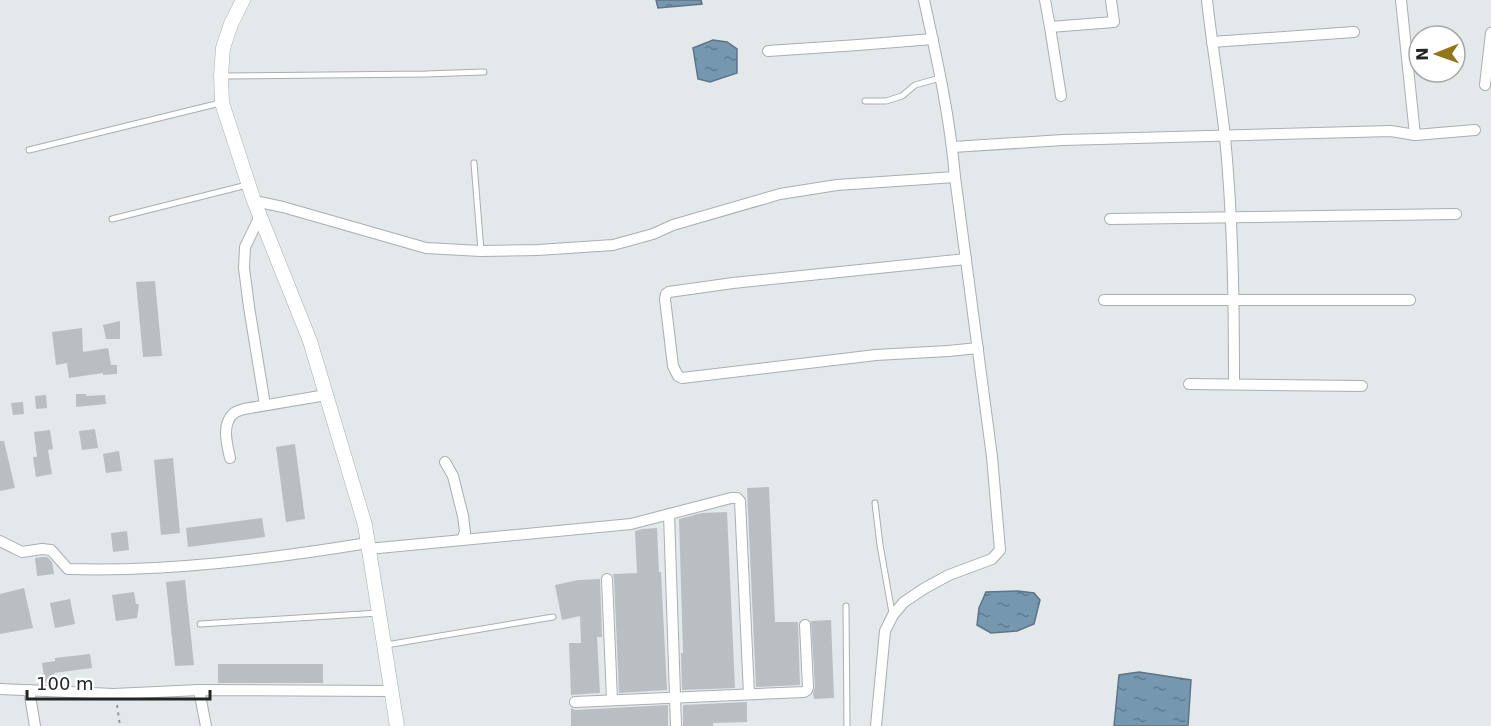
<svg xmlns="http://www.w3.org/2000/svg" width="1491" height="726" font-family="'DejaVu Sans',sans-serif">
  <defs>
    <pattern id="water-ripples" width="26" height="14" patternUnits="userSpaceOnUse" patternTransform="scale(1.5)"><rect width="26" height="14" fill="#7697b0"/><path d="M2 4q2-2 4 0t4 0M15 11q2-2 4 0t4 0" fill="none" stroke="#607b8f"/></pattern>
  </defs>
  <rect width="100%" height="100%" fill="#e3e8eb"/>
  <g fill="url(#water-ripples)" stroke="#5d7487" stroke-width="1.5">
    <polygon points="656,0 701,0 702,4 658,8"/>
    <polygon points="713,40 727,42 737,49 737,73 710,82 698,79 693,48"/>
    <polygon points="1018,591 1034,593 1040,600 1034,624 1017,631 991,633 977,625 979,608 986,592"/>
    <polygon points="1139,672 1191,680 1188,726 1114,726 1119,675"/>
  </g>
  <g fill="#babec2">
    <polygon points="155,281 162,356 143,357 136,282"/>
    <polygon points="120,321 120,339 106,339 103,325"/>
    <polygon points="82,328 83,352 108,348 111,365 117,365 117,374 103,375 103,373 69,378 67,363 56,365 52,332"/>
    <polygon points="76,394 86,394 86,396 105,395 106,404 76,407"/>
    <polygon points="46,395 47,408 36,409 35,396"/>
    <polygon points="23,402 24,414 13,415 11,403"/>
    <polygon points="95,429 98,448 82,450 79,431"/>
    <polygon points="50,430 53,449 48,450 52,474 36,477 33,457 37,457 34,432"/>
    <polygon points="0,441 4,441 15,488 0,491"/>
    <polygon points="295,444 305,519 286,522 276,447"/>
    <polygon points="119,451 122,471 106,473 103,454"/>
    <polygon points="173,458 180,533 161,535 154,460"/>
    <polygon points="769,487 775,622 798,622 800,685 756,687 747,488"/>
    <polygon points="727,512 735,688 682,690 681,653 683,653 679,519 702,513"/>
    <polygon points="262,518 265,537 188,547 186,528"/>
    <polygon points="657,528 659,572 661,572 667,690 619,693 614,579 613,574 637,573 635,531 643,529"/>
    <polygon points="127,531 129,550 113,552 111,533"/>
    <polygon points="42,557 47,557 52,562 54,574 37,576 35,558"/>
    <polygon points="600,579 602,637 597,637 600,693 571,695 569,643 581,643 580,616 562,620 555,585 578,580"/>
    <polygon points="185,580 194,665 175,666 166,582"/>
    <polygon points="24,588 33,628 0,634 0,594"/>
    <polygon points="134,592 136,604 139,604 137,618 116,621 112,595"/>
    <polygon points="70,599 75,624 55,628 50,603"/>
    <polygon points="831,620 834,698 814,699 813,693 815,687 811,621"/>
    <polygon points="90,654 92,668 54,673 56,682 45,683 42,663 55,661 55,658"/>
    <rect x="218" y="664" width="105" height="19"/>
    <polygon points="747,702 747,722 713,723 713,726 683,726 683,705"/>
    <polygon points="668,705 668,726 571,726 571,708 575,710"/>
  </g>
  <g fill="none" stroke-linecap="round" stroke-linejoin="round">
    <g stroke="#a9aeb1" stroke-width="7">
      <g id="service">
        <polyline points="223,76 426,74 484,72"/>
        <polyline points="865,101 886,101 902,96 915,85 940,78"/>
        <polyline points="29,150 220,103"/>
        <polyline points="474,163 481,251"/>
        <polyline points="112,219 247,185"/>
        <polyline points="875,503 880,545 892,613"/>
        <polyline points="846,606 847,726"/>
        <polyline points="200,624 378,613"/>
        <polyline points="386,645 553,617"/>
      </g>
    </g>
    <g stroke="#a9aeb1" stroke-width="12">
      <g id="minor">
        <polyline points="1045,0 1050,27"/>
        <path d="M1207,0c5,46 13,91 18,137 8,82 9,165 9,247"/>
        <polyline points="1401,0 1415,135"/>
        <polyline points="1212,42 1354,32"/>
        <polyline points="768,51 858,45 933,39"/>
        <polyline points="1485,85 1491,33"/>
        <polyline points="1061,96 1050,27 1114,22 1111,0"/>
        <polyline points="953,147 1063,140 1391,131 1415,135 1475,130"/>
        <polyline points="254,201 283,207 426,248 481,251 538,250 613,245 653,234 673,225 780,194 837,185 955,177"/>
        <polyline points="260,216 245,247 244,268 249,307 265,405"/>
        <polyline points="1110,219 1456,214"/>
        <polyline points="966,259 733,283 669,292 666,294 665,299 673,366 678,376 682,378 876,355 948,351 978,348"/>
        <polyline points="1104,300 1410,300"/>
        <polyline points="1189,384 1362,386"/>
        <path d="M230,458c-3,-14 -9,-34 4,-45 3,-2 7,-3 10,-4l82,-14"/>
        <polyline points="445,462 453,476 463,516 465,532 462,540"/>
        <polyline points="669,514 676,726"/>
        <path d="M0,541l22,11 20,-3 9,1 17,19c100,3 201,-10 300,-26"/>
        <polyline points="368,549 631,524 731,498 737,498 740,501 749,694"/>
        <polyline points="607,579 612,700"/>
        <polyline points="0,689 114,694 199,690 391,691"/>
        <polyline points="29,690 35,726"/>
        <polyline points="199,690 206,726"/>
        <polyline points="575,702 804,692 807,690 808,687 805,625"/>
        <path d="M876,726l9,-95 8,-16 11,-13 21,-14 24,-13 43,-16 8,-9 -8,-93 -37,-280c-5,-60 -18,-118 -31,-177"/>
      </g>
    </g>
    <g stroke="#a9aeb1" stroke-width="15">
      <polyline id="tertiary" points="243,0 231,24 223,48 221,76 222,103 254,201 310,341 365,525 397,726"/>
    </g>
    <polyline stroke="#929597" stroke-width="2" stroke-dasharray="3 4.5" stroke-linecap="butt" points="117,705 120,726"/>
    <use href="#service" stroke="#fff" stroke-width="5"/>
    <use href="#minor" stroke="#fff" stroke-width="10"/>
    <use href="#tertiary" stroke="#fff" stroke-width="14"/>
  </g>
  <g transform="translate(1437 54) rotate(269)"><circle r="28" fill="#ffffff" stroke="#a7a7a8" stroke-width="1.5"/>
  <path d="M0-4.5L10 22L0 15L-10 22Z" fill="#91761b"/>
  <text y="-9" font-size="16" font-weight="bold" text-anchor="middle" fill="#232426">N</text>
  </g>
  <path d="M27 690v9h183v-9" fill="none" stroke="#232426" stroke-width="3"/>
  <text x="36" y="690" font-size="18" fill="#232426" stroke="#ffffff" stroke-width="4.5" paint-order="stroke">100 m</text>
</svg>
